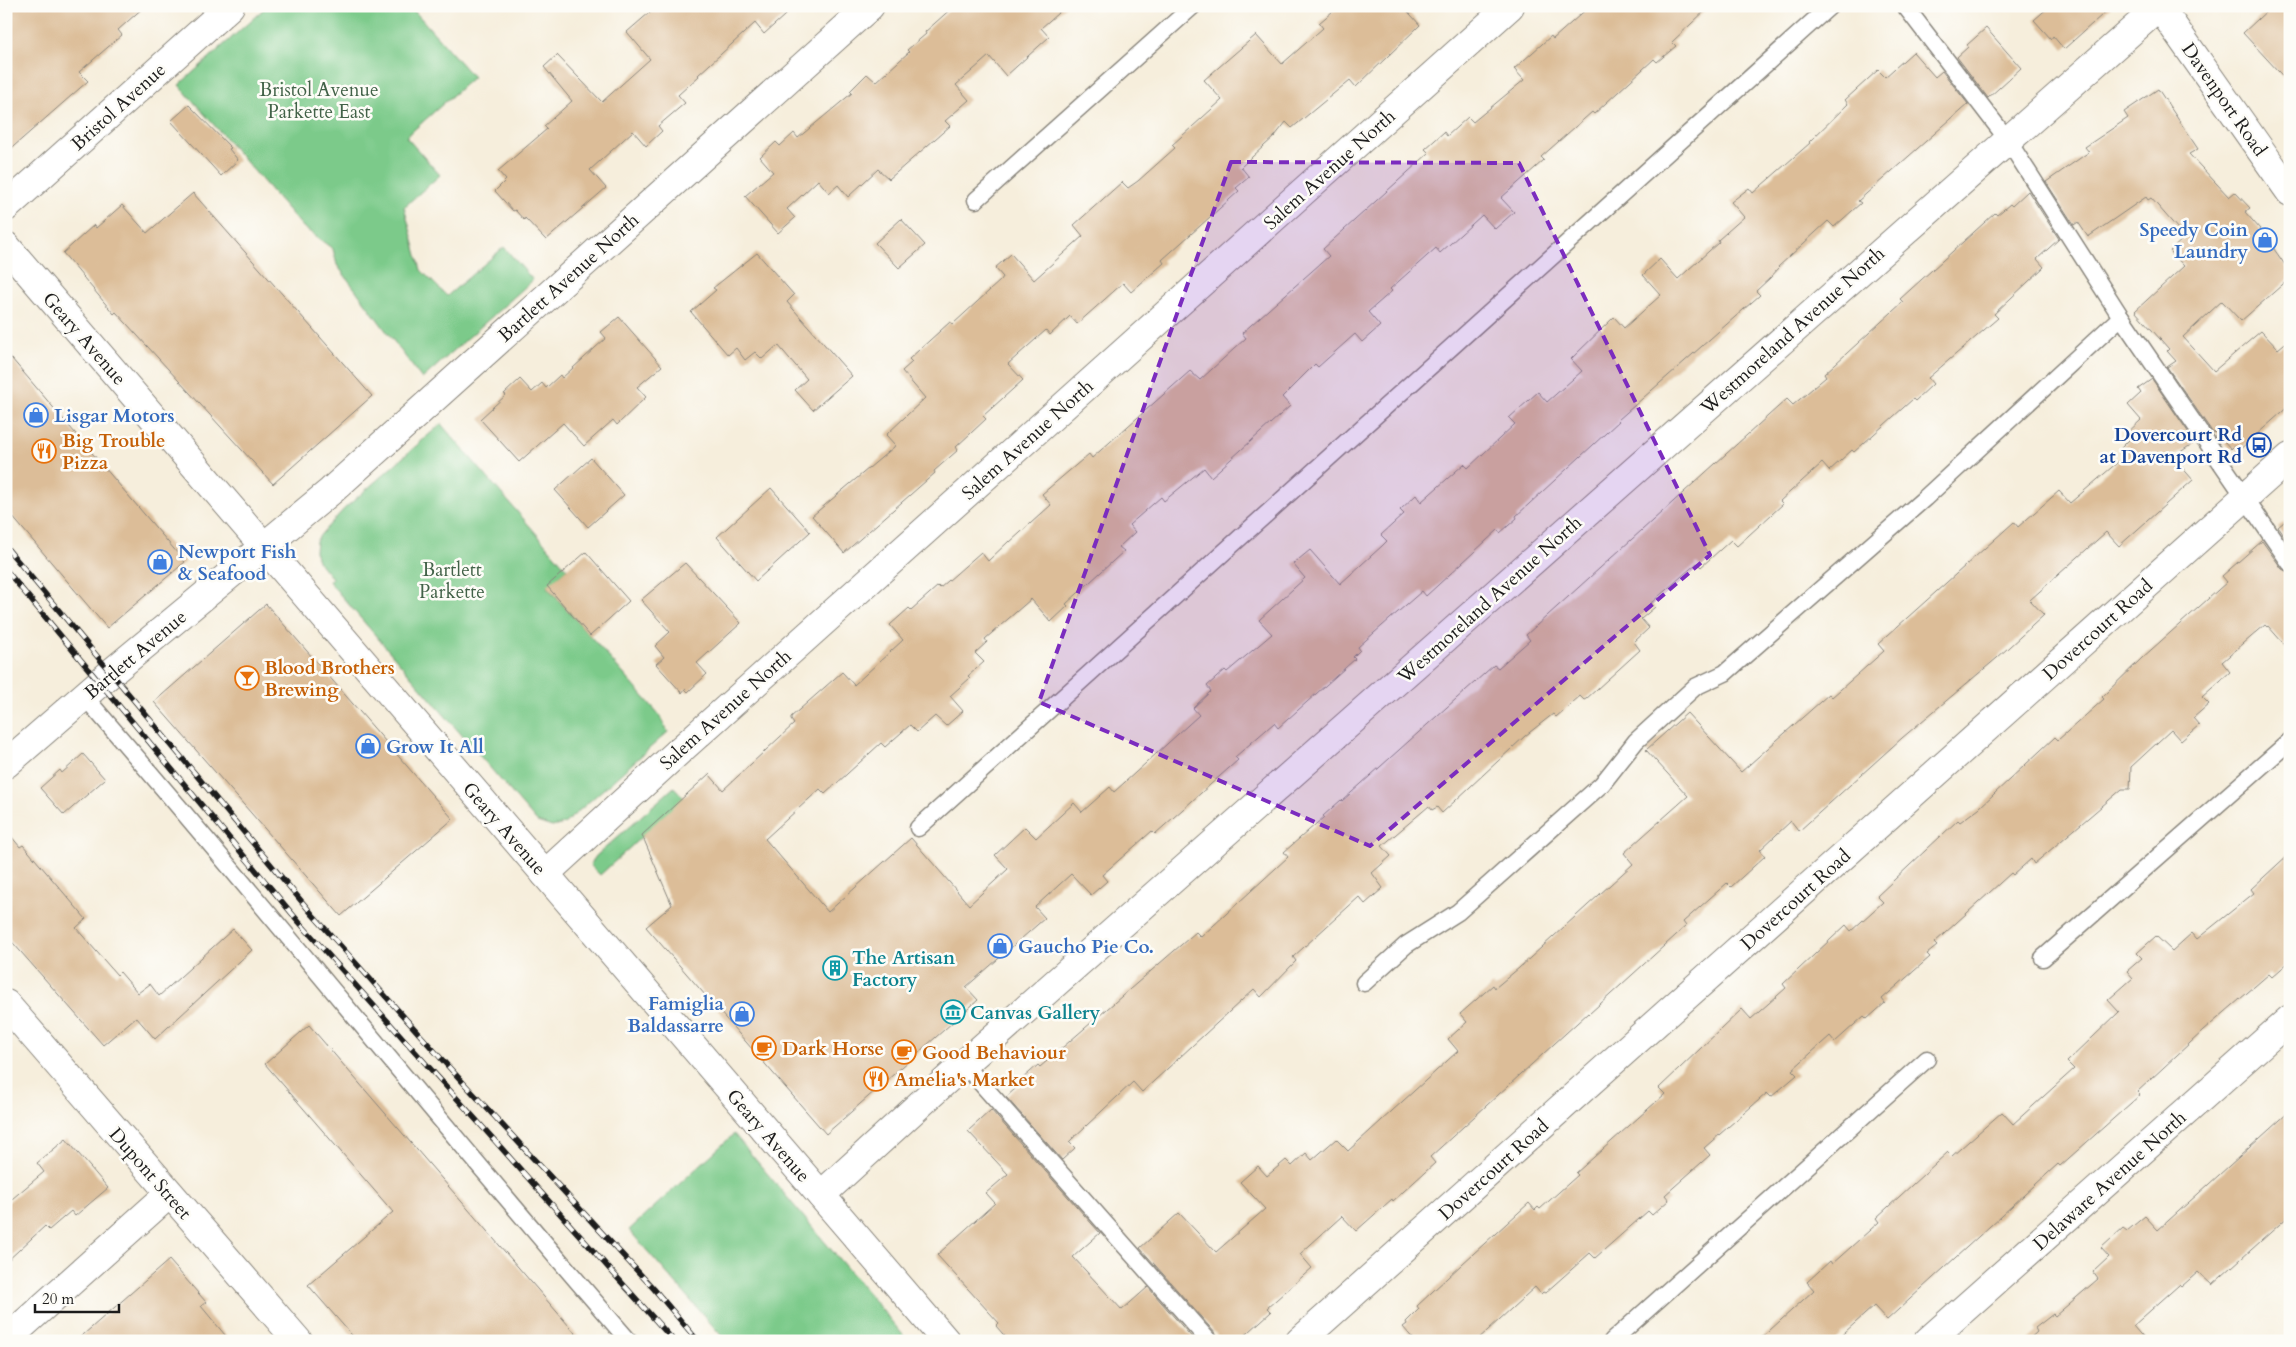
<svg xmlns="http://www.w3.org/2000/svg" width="2296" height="1347" font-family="Cardo,serif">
  <rect width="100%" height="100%" fill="#fdfcf7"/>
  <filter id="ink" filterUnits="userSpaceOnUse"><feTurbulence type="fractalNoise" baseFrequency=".02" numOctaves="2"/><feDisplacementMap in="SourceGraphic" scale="10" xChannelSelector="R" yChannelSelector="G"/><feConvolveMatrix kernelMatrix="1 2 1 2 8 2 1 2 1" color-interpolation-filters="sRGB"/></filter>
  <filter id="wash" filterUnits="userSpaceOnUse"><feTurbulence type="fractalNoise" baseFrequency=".0096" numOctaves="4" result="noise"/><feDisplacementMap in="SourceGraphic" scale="20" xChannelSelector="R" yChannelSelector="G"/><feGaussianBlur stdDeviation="1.12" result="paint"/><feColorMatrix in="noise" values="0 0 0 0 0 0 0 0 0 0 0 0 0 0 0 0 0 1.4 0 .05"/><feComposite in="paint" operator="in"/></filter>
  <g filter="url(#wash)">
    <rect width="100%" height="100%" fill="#f6eedc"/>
    <g fill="#7cca8a" stroke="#4c7353">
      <polygon points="267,6 410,6 473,77 406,137 440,175 404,207 421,270 447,296 504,247 533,280 422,379 337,265 333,249 303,227 179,85"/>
      <polygon points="441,424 567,569 547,587 658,713 668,732 564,824 552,827 537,822 331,584 329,581 332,578 318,561 315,551 316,541 322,533 344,509"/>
      <polygon points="674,787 684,798 600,875 590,865 596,856"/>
      <polygon points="734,1134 908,1341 726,1341 629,1230"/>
    </g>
    <g id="blocks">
      <g fill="#dcbd98">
        <polygon points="6,6 145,6 118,30 122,35 79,72 88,81 6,153"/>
        <polygon points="657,6 795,6 764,34 755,23 698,75 699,76 678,95 685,103 658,126 662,131 646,146 633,131 590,170 606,188 546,240 525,218 524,220 515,210 513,211 495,191 506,180 498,171 547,129 544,126 572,101 544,67 557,55 602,102 650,59 627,32"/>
        <polygon points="954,6 1066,6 1041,28 1049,37 1006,76 989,56 956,85 969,100 945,121 950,126 889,179 878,169 848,197 838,185 829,193 818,180 787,209 795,218 778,233 745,196 773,172 760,157 776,142 780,146 794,133 798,138 852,93 850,91 867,74 876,82 909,52 907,50 926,34 925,32"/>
        <polygon points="1339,6 1403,6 1420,25 1356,87 1350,80 1292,128 1286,122 1275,136 1241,167 1249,177 1236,188 1239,191 1162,260 1164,263 1131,292 1123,283 1077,324 1070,316 1050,335 1046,330 1008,364 1023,380 983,416 986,419 956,447 958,450 934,471 935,473 844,553 812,516 894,447 895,445 886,435 925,398 902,371 912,362 909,359 950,322 953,324 1001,280 1003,277 995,268 1011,254 1034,280 1083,236 1074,225 1122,182 1128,188 1138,181 1175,148 1172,145 1222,100 1204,80 1256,35 1282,64 1323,28 1319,23"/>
        <polygon points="1590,6 1710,6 1672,42 1676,46 1657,62 1654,59 1594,114 1592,112 1541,157 1544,160 1501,198 1514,212 1495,229 1482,215 1440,253 1436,248 1390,289 1392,291 1368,312 1380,326 1362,342 1355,334 1318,367 1315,364 1282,397 1290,406 1211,477 1204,468 1164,501 1161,497 1129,525 1135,532 1119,547 1124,551 1066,604 1068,606 1051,622 1031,599 985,639 987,642 975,653 984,662 968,676 970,678 950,696 963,711 946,726 935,716 917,732 910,725 885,747 881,743 825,794 820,789 765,839 828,912 911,838 969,905 1008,869 995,855 1025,827 1036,838 1074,803 1082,812 1110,787 1114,792 1199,715 1193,708 1211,691 1207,686 1225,670 1227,672 1272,634 1259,620 1305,578 1293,564 1310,550 1340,584 1382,546 1387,541 1381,535 1404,514 1400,510 1416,495 1421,502 1464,464 1468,468 1515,424 1509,418 1538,392 1547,402 1582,371 1571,359 1614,317 1624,328 1661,295 1643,275 1660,259 1678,279 1719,242 1718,240 1744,217 1731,202 1749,188 1753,193 1810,143 1809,142 1848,104 1845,100 1878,70 1885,77 1913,52 1935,77 1942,71 1968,104 1858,201 1861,203 1834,227 1828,221 1778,267 1779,268 1770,278 1756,291 1760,295 1618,420 1619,421 1516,516 1517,518 1500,533 1498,530 1426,596 1422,591 1358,647 1360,650 1353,657 1355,659 1278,728 1274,723 1235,757 1238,760 1155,834 1152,831 1102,875 1107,881 1091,895 1071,874 1035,907 1045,918 966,987 978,1000 826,1134 646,927 672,905 642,835 709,774 723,790 794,724 791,720 791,717 842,672 854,685 903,640 890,625 909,608 911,610 938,586 940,588 981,552 988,561 1009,541 1010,542 1051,505 1042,494 1089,454 1092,458 1190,371 1200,380 1246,338 1242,333 1329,256 1323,249 1429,153 1425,149 1444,132 1447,136 1468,117 1473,122 1524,80 1514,69 1551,36 1553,39"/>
        <polygon points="2050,6 2112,6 2064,49 2053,36 2051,39 2034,20"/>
        <polygon points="2272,6 2290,6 2290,84 2243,33"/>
        <polygon points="1986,28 2021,68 1988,98 1957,57 1968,47 1967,45"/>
        <polygon points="2158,89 2198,149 2189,154 2229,197 2235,192 2250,208 2245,212 2260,229 2290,272 2290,278 2241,321 2222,301 2183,337 2214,371 2261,331 2278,349 2290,339 2290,405 2238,451 2234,446 2231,449 2216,432 2213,433 2167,367 2176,361 2167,351 2169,349 2135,311 2184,266 2170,251 2185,237 2151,198 2148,200 2146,197 2088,237 2078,222 2074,225 2046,182 2089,152 2085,147 2128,118 2124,112"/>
        <polygon points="189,105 231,148 229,149 238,160 221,176 171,121"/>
        <polygon points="2028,191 2059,239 2037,259 2044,267 1994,314 1998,318 1928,378 1933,384 1915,401 1913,399 1854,452 1852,450 1829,471 1822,463 1780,501 1783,504 1737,546 1731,540 1701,567 1697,563 1651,603 1655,607 1641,619 1649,628 1634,642 1640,650 1586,699 1584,700 1580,696 1556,717 1553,714 1525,736 1442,813 1437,807 1432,810 1429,806 1382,846 1391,856 1372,873 1383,888 1365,904 1359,897 1293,957 1296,961 1261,997 1254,989 1142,1092 1133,1082 1071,1140 1069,1142 1075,1148 1062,1160 1006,1097 1024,1081 1022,1079 1038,1065 1040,1067 1196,932 1201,937 1288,857 1284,852 1324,817 1323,816 1341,800 1342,801 1494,665 1498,668 1530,640 1526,635 1768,416 1787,399 1793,405 1826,377 1824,374 1903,302 1900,299 1995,213 1997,215 2010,204 2012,206"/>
        <polygon points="193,193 372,396 273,484 116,312 114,314 63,253 94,225 96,228 122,205 147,233"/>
        <polygon points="901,219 925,245 899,268 875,243"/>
        <polygon points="757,253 794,295 787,302 852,376 813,410 795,390 807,379 778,345 762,359 755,352 745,360 736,348 728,355 691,312 716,290 713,288"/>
        <polygon points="619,317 662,366 637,387 646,397 617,425 613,420 584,446 563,423 519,462 480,419 506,395 504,394 520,379 532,392 542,383 546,388 560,375 562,378 606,338 601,332"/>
        <polygon points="6,352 185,562 107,628 6,509"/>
        <polygon points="2152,379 2195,442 2173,457 2193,480 2119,546 2106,532 2030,600 2044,615 1997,658 1902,738 1799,831 1791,821 1760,850 1765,856 1731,887 1727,883 1683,922 1686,926 1589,1014 1588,1013 1430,1157 1435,1163 1393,1201 1392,1199 1356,1231 1342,1216 1300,1254 1312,1268 1267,1308 1271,1312 1239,1341 1219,1341 1216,1334 1140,1248 1179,1213 1216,1252 1265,1209 1240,1182 1258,1166 1267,1176 1286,1160 1292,1166 1306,1153 1312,1160 1336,1139 1348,1151 1458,1051 1448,1039 1467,1022 1460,1014 1493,985 1495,988 1519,968 1633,864 1624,853 1688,796 1646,750 1687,713 1741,772 1829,694 1832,697 1884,651 1878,644 2014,522 2018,527 2059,491 2070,503 2125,456 2119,450 2129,440 2125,435 2141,420 2128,405 2141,393 2138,389"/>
        <polygon points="591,458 624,495 588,527 555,490"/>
        <polygon points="771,488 810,532 756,581 717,537"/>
        <polygon points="2290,517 2290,545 2278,527"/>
        <polygon points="2262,541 2282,569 2290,573 2290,651 2268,626 2267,627 2265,625 2222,662 2230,672 2202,697 2209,704 2193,718 2199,725 2181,741 2171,730 2131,767 2130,789 2122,789 2034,864 2031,859 2013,875 2011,873 1934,943 1937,946 1927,954 1930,957 1882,999 1885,1003 1867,1019 1864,1016 1835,1042 1830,1036 1792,1070 1797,1075 1771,1097 1767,1093 1704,1148 1710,1155 1665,1195 1669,1200 1652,1215 1648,1211 1595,1258 1590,1253 1545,1293 1543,1292 1541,1294 1535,1287 1476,1341 1415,1341 1403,1327 1407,1324 1406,1322 1419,1309 1417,1306 1462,1264 1529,1203 1535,1210 1538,1207 1540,1209 1578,1175 1576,1173 1665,1094 1659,1088 1742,1009 1751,1019 1786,988 1783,984 1846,925 1851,931 1883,902 1877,896 1958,820 1960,822 1979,808 2055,737 2058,740 2104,699 2102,697 2142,658 2227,582 2222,576"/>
        <polygon points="586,552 629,601 590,636 547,586"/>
        <polygon points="685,563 741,623 697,663 707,674 688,692 685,689 682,693 656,664 664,657 655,646 670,632 641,600"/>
        <polygon points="266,604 453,819 341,916 154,702"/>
        <polygon points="83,754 105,779 64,815 40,788 60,770 62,773"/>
        <polygon points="6,830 20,847 23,845 86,919 76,928 117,975 120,972 138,993 150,984 159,996 233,929 252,950 155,1039 136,1017 103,1045 6,935"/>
        <polygon points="2290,853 2290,961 2272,977 2269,974 2203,1031 2137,1092 2140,1095 2060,1166 2058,1164 1887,1320 1874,1306 1835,1341 1758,1341 1814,1290 1807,1282 1830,1261 1832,1264 1879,1222 1876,1218 1948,1152 1952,1156 2002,1112 2013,1124 2074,1069 2067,1062 2119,1012 2108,1000 2133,978 2127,971 2142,958 2137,953 2156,936 2172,951 2192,933 2197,939 2254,893 2251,889"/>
        <polygon points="309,1025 582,1341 357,1341 308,1285 393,1212 265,1064"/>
        <polygon points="991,1110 1100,1233 1073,1257 1122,1310 1148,1287 1195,1341 1009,1341 996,1326 999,1323 937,1255 995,1203 986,1193 1008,1174 968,1131"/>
        <polygon points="2290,1111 2290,1215 2212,1285 2198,1272 2181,1287 2179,1285 2133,1326 2146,1341 2027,1341 2037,1332 2035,1328 2053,1314 2055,1316 2098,1279 2093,1272 2109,1257 2101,1248 2123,1228 2127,1231 2145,1216 2158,1230"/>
        <polygon points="66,1139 108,1188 75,1216 71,1211 49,1230 45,1226 6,1262 6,1204 44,1172 37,1163"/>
        <polygon points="169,1260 206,1302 201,1306 230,1341 76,1341"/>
      </g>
    </g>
  </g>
  <g filter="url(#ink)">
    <use href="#blocks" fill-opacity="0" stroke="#89857c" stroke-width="1"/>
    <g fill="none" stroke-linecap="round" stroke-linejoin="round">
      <g stroke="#89857c" stroke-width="19">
        <g id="service">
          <polyline points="1905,6 2007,139 2121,317 2290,563"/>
          <polyline points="976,200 1193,6"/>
          <path d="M84,696c185,213 360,433 545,645"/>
          <polyline points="918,828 1830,6"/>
          <polyline points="2043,958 2290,741"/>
          <polyline points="1364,983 1406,945 1458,912 1602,784 1636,741 1695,687 1725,673 1925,498 2121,317"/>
          <polyline points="964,1064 1209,1341"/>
          <polyline points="1612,1341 1927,1059"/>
        </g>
      </g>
      <g stroke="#89857c" stroke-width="30">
        <g id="minor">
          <polyline points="6,207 230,6"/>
          <polyline points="6,246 946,1341"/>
          <polyline points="6,764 112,672 331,491 870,6"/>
          <polyline points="545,874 677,753 1510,6"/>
          <polyline points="821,1195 964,1064 2160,6"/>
          <polyline points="6,1340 169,1194"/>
          <polyline points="1928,1341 2290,1019"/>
        </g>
      </g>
      <g stroke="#89857c" stroke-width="30">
        <g id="tertiary">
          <polyline points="2159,6 2290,192"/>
          <polyline points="1300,1341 2290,457"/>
        </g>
      </g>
      <g stroke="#89857c" stroke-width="30">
        <polyline id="secondary" points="6,1004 298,1341"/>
      </g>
      <use href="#service" stroke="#fff" stroke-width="16"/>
      <use href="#minor" stroke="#fff" stroke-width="28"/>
      <use href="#tertiary" stroke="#fff" stroke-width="28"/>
      <use href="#secondary" stroke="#fff" stroke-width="28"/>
      <g stroke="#1c1c1c" stroke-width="5.5">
        <g id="rail">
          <polyline points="6,547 313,915 446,1064 654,1289 698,1341"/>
          <polyline points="6,570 299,922 674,1341"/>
        </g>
      </g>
      <use href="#rail" stroke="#fdfcf7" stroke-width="4" stroke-dasharray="11" stroke-linecap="butt"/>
    </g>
  </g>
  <path fill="#7b2cbf" fill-opacity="0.2" stroke="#7b2cbf" stroke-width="4" stroke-dasharray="10 6" stroke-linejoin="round" d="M1231,162l288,1 191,392 -340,291 -331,-144z"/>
  <defs>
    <g id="shop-ring" transform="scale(1.25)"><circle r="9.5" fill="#fdfcf7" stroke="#3f7fe0" stroke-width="1.5"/><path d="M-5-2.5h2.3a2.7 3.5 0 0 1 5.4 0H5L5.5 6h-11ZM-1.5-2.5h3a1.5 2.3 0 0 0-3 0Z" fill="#3f7fe0"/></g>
    <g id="bus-ring" transform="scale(1.25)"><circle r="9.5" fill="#fdfcf7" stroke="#1a4fb4" stroke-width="1.5"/><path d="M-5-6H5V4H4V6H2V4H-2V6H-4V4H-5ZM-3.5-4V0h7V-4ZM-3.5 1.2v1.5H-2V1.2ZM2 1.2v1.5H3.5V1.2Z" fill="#1a4fb4"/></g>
    <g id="restaurant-ring" transform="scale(1.25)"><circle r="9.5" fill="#fdfcf7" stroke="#e8710a" stroke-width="1.5"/><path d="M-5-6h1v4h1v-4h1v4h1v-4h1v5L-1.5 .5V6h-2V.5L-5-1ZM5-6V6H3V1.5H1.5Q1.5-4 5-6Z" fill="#e8710a"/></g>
    <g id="bar-ring" transform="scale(1.25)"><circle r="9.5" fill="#fdfcf7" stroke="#e8710a" stroke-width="1.5"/><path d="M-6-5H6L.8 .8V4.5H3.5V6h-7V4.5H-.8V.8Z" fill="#e8710a"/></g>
    <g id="building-ring" transform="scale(1.25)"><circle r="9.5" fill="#fdfcf7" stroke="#0f9aa8" stroke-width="1.5"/><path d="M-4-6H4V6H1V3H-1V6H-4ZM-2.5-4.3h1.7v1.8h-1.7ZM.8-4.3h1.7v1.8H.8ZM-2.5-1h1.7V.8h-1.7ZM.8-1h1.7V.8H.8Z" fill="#0f9aa8"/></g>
    <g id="museum-ring" transform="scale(1.25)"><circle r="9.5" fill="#fdfcf7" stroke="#0f9aa8" stroke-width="1.5"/><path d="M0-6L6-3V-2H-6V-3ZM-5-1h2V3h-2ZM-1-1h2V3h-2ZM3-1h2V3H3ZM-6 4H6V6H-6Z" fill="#0f9aa8"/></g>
    <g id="cafe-ring" transform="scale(1.25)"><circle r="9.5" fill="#fdfcf7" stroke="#e8710a" stroke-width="1.5"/><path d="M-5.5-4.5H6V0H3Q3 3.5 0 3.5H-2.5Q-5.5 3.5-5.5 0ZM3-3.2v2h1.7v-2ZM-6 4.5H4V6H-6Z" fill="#e8710a"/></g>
  </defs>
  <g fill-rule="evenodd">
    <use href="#shop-ring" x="2265" y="240"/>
    <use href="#shop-ring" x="36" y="415"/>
    <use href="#bus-ring" x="2259" y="445"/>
    <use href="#restaurant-ring" x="44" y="451"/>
    <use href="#shop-ring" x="160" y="562"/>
    <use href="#bar-ring" x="247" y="678"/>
    <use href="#shop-ring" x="368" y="746"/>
    <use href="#shop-ring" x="1000" y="946"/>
    <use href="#building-ring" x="835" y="968"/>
    <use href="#museum-ring" x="953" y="1012"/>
    <use href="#shop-ring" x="742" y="1014"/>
    <use href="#cafe-ring" x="764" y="1048"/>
    <use href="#cafe-ring" x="904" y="1052"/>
    <use href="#restaurant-ring" x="876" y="1079"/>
  </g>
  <g text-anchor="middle" stroke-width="5" stroke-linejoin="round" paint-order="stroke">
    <g font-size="19" fill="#426248" stroke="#fdfcf7">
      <text x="319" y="96">Bristol Avenue<tspan x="319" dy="22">Parkette East</tspan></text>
      <text x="452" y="576">Bartlett<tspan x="452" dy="22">Parkette</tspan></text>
    </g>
    <g font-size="19" fill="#1c1c1c" stroke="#fdfcf7">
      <text transform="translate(2225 99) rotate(55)" y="7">Davenport Road</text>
      <text transform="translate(118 106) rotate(-42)" y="7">Bristol Avenue</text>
      <text transform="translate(1329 169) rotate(-42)" y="7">Salem Avenue North</text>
      <text transform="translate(568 277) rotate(-42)" y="7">Bartlett Avenue North</text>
      <text transform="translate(1792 330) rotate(-42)" y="7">Westmoreland Avenue North</text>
      <text transform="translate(85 338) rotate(49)" y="7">Geary Avenue</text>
      <text transform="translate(1027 439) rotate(-42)" y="7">Salem Avenue North</text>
      <text transform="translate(1489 599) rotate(-42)" y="7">Westmoreland Avenue North</text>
      <text transform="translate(2097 629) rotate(-42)" y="7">Dovercourt Road</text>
      <text transform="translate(135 654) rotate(-40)" y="7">Bartlett Avenue</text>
      <text transform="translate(725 709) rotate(-42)" y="7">Salem Avenue North</text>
      <text transform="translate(505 828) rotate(49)" y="7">Geary Avenue</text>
      <text transform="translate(1795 899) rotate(-42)" y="7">Dovercourt Road</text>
      <text transform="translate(769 1135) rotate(49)" y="7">Geary Avenue</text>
      <text transform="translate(1493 1169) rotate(-42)" y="7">Dovercourt Road</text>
      <text transform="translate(151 1173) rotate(49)" y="7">Dupont Street</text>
      <text transform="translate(2109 1180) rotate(-42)" y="7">Delaware Avenue North</text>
    </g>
    <g font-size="19" font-weight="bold" fill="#366cbe" stroke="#fdfcf7" text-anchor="start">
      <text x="2248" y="236" text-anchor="end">Speedy Coin<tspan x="2248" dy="22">Laundry</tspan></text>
      <text x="54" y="422">Lisgar Motors</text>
      <text x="178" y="558">Newport Fish<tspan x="178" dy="22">&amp; Seafood</tspan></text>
      <text x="386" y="753">Grow It All</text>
      <text x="1018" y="953">Gaucho Pie Co.</text>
      <text x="724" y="1010" text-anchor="end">Famiglia<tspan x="724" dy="22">Baldassarre</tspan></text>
    </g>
    <g font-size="19" font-weight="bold" fill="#164399" stroke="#fdfcf7" text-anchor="end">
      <text x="2242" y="441">Dovercourt Rd<tspan x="2242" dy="22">at Davenport Rd</tspan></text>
    </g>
    <g font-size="19" font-weight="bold" fill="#c56008" stroke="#fdfcf7" text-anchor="start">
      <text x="62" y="447">Big Trouble<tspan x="62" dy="22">Pizza</tspan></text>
      <text x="264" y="674">Blood Brothers<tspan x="264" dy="22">Brewing</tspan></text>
      <text x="782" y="1055">Dark Horse</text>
      <text x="922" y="1059">Good Behaviour</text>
      <text x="894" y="1086">Amelia's Market</text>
    </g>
    <g font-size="19" font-weight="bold" fill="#0d838f" stroke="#fdfcf7" text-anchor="start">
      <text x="852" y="964">The Artisan<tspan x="852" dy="22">Factory</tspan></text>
      <text x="970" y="1019">Canvas Gallery</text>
    </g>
  </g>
  <rect width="2296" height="1347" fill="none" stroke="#fdfcf7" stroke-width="25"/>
  <path d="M35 1304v8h84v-8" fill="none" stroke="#1c1c1c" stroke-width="2.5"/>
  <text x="42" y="1304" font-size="15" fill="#1c1c1c" stroke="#fdfcf7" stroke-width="4" paint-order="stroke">20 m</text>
</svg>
